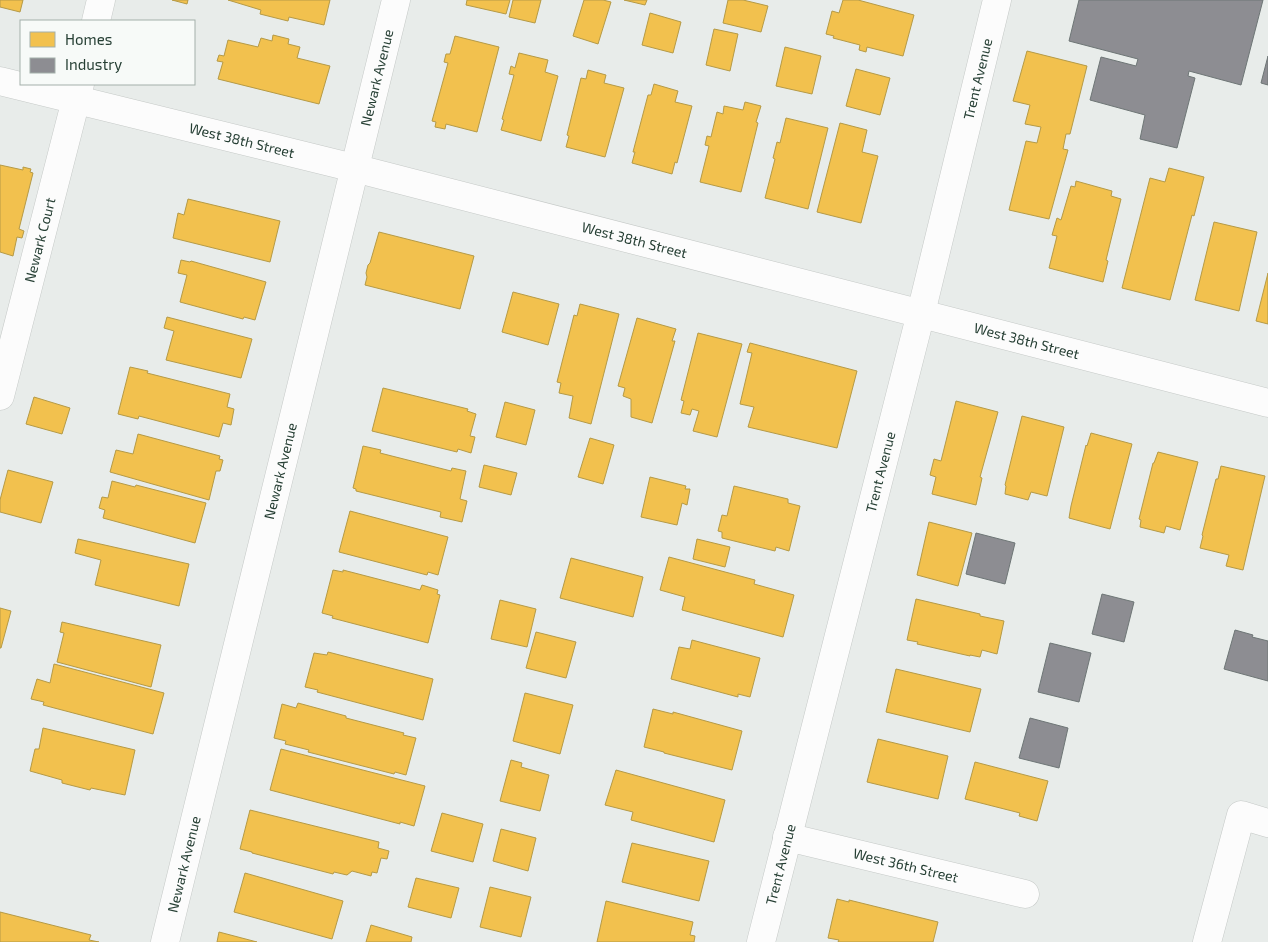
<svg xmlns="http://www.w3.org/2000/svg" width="1268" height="942" font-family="'Exo 2',sans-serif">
  <rect width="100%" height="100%" fill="#e8ecea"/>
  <g fill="#f2c14e" stroke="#b59a46">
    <polygon points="0,0 23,0 20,12 0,7"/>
    <polygon points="172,0 188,0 187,4"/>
    <polygon points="228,0 330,0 324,25 289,17 288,21 260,14 261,10"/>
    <polygon points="467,0 510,0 506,14 466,5"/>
    <polygon points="513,0 541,0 535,23 509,17"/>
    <polygon points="584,0 603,0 611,2 598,44 573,36"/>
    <polygon points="624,0 647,0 645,5"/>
    <polygon points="728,0 743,0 768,6 761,32 723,23"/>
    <polygon points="843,0 858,0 914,15 903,56 867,47 866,52 859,50 860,45 833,38 834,36 826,34 832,11 839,13"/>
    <polygon points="650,13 681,22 673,53 642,45"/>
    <polygon points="714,29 738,34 730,71 706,65"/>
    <polygon points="273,35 289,39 288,44 300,47 297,58 330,66 319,104 218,79 223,62 217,61 219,55 224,56 228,40 258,47 261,38 272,41"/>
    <polygon points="455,36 499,47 477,132 446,124 445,129 435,127 436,122 432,121 448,63 444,62 446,54 450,54"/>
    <polygon points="785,47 821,56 812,94 776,86"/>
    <polygon points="1027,51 1087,66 1070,134 1066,134 1063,149 1068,150 1049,219 1009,210 1026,141 1037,143 1041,127 1025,124 1030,105 1013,101"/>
    <polygon points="519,53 548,60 545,72 558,76 541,141 501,130 504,120 502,119 514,75 509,74 511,66 515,68"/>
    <polygon points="856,69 890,78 880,115 846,106"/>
    <polygon points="588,70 606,75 604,83 624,88 605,157 566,147 569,136 567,135 581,78 586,79"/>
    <polygon points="654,84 678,91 675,102 692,106 677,163 675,162 672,174 632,163 635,152 633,152 648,95 651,95"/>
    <polygon points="745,102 761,106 756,122 758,123 741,192 700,182 709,146 705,145 707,136 711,137 717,112 723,114 724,106 743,110"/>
    <polygon points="786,118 828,128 808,209 765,198 775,159 773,158 777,142 780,143"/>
    <polygon points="840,123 867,130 862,152 878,156 861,223 817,212"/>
    <polygon points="0,165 23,170 23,167 31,169 30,172 33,173 19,229 24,231 22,238 17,237 13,256 0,252"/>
    <polygon points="1169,168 1204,177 1194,216 1192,215 1170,300 1122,288 1150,178 1165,182"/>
    <polygon points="1076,181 1112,191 1111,196 1121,199 1106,260 1108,261 1103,282 1049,268 1057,236 1052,235 1057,218 1061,220 1071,186 1075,187"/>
    <polygon points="188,199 280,221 270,262 173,238 178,213 184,215"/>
    <polygon points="1214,222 1257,232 1239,311 1195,300"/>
    <polygon points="379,232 474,256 460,309 365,285 367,277 366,273 368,265 370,263"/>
    <polygon points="181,260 190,262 191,261 266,282 255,320 244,317 243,319 180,302 187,275 178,273"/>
    <polygon points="1268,273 1268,324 1256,321"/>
    <polygon points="513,292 559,304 548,345 502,332"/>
    <polygon points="580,304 619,314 591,424 569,418 573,396 559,393 561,383 557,382 574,315 577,316"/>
    <polygon points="167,317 252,339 241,378 166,360 174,331 164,328"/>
    <polygon points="637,318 676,329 672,341 675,341 652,423 631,417 631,399 623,396 625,388 618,386"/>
    <polygon points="698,333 742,344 717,437 693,431 699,411 692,409 690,415 681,413 684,401 681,400"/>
    <polygon points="750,343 857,371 837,448 748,427 754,407 740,404 752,353 747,352"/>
    <polygon points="130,367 148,371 147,373 230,394 227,407 234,409 231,425 223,423 219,437 139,416 138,419 118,414"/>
    <polygon points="383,388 468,409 467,411 476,414 470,436 475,437 471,453 458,449 457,452 372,431"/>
    <polygon points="34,397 70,408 62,434 26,424"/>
    <polygon points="956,401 998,412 980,477 982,478 976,505 932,494 936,477 930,475 934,459 941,461"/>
    <polygon points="505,402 535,410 526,445 496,437"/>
    <polygon points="1022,416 1064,427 1047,496 1031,492 1028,500 1005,494 1006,486 1005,485"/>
    <polygon points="1091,433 1132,444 1110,529 1069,518 1071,506 1086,445 1087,446"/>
    <polygon points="138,434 220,456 219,459 223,460 220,471 216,471 209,500 110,472 116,450 133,454"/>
    <polygon points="590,438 614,445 603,484 578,477"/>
    <polygon points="363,446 381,450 380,453 451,471 452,468 466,471 460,499 467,501 462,522 440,517 441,512 356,491 356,489 353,488"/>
    <polygon points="1158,452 1198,462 1180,530 1166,526 1164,533 1140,527 1141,520 1139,519 1153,463 1154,463"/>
    <polygon points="484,465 517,473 511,495 479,487"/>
    <polygon points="1221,466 1265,476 1243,570 1226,566 1229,555 1200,548 1203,536 1202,535 1216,479 1218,479"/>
    <polygon points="8,470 53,482 41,523 0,512 0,500"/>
    <polygon points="650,477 686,486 685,489 690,489 687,505 682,503 677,525 641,517"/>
    <polygon points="112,481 135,487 136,485 206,503 195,543 103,518 105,510 99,508 102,497 108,498"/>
    <polygon points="734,486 788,499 788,503 800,506 789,551 776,547 775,551 722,538 722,532 718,531 722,515 727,516"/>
    <polygon points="350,511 448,537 438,575 428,572 427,575 339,552"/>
    <polygon points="929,522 972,533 958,586 917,575"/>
    <polygon points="78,539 189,564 179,606 95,585 101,560 75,553"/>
    <polygon points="697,539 730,547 725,567 693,559"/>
    <polygon points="669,557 755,580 754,584 794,595 783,637 682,610 685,597 660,590"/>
    <polygon points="571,558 643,577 633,617 560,598"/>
    <polygon points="333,570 343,572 343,570 420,590 422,585 438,590 437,594 440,595 428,643 332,618 333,616 322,613"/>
    <polygon points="916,599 980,614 980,616 1004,621 997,654 982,650 980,657 970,655 970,656 917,644 918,642 907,640"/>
    <polygon points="500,600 536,609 527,647 491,639"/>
    <polygon points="0,608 11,611 1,648 0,648"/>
    <polygon points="62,622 161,645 151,687 57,662 64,633 60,632"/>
    <polygon points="536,632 576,642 566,678 526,668"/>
    <polygon points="692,640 760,658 750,697 738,694 738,697 671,679 679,647 690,649"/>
    <polygon points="328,652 433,679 423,720 317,692 318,690 305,687 314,653 327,655"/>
    <polygon points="54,664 164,693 153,734 43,705 44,702 31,699 37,679 50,683"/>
    <polygon points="896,669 981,689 970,732 886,712"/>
    <polygon points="525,693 573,705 560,754 513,741"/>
    <polygon points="298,703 346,716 346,718 404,733 403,735 416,738 406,775 395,772 394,774 308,752 309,750 285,744 286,741 274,738 282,704 296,708"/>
    <polygon points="653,709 673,714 673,712 742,731 732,770 664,753 664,752 644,747"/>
    <polygon points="43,728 135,750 125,795 91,788 90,790 62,783 62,780 30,771 35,749 39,749"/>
    <polygon points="878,739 948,756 938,799 867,782"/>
    <polygon points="281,749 425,786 414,826 400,822 400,824 270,790"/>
    <polygon points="511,760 522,763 521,767 549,775 540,811 500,801"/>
    <polygon points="975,762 1048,781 1037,821 1019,816 1020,813 965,799"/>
    <polygon points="616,770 725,800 714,842 631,820 633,812 605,805"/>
    <polygon points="250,810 379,842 378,848 389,851 387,859 381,858 377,873 372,872 371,876 352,871 347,875 334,872 333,874 252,853 252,852 240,849"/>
    <polygon points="442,813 483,824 473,862 431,851"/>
    <polygon points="501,829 536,838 528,871 493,861"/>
    <polygon points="632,843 709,861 699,901 622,882"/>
    <polygon points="245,873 343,901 332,939 234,912"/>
    <polygon points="416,878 459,888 451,918 408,907"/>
    <polygon points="490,887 531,897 521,937 480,927"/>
    <polygon points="837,899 849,902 849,900 938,922 933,942 838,942 839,940 828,938"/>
    <polygon points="606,901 693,922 690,935 695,936 694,942 597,942"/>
    <polygon points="0,912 91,935 89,940 99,942 0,942"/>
    <polygon points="371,925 412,937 411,942 366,942"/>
    <polygon points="219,932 257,942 217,942"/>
  </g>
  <g fill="#8d8d92" stroke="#6e7676">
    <polygon points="1079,0 1263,0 1241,85 1189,71 1188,76 1195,78 1177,148 1140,139 1145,115 1090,100 1101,57 1136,66 1138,59 1069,41"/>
    <polygon points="1268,56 1268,85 1261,83"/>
    <polygon points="976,533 1015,543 1005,584 966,574"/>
    <polygon points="1102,594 1134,602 1124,642 1092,634"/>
    <polygon points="1235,630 1253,635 1252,637 1268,641 1268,681 1224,669"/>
    <polygon points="1050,643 1091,653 1079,702 1038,692"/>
    <polygon points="1030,718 1068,728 1059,768 1019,758"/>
  </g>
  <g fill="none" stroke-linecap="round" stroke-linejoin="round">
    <g stroke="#c5c9c7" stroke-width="29">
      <g id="minor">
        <polyline points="96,21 101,0"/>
        <path id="s1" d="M0,81l354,87 914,235"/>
        <path id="s2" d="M0,396l80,-312"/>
        <path id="s3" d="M787,837l238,57"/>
        <path id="s4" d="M165,942l231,-942"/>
        <path id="s5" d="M761,942l160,-629 76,-313"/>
        <polyline points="1207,942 1241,815 1268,823"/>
      </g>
    </g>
    <use href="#minor" stroke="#fcfcfc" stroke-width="28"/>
  </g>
  <g text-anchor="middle" stroke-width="5" stroke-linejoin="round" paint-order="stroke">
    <g font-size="14" fill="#263f34" stroke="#f7faf8">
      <text dy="5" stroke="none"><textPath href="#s4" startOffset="890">Newark Avenue</textPath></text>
      <text dy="5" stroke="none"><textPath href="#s5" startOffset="890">Trent Avenue</textPath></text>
      <text dy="5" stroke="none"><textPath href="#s1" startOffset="249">West 38th Street</textPath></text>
      <text dy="5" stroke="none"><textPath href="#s2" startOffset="161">Newark Court</textPath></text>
      <text dy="5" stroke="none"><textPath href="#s1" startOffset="654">West 38th Street</textPath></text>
      <text dy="5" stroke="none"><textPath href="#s1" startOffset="1059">West 38th Street</textPath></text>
      <text dy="5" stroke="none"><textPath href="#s4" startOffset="485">Newark Avenue</textPath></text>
      <text dy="5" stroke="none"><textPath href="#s5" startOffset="485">Trent Avenue</textPath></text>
      <text dy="5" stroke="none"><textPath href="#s4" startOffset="80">Newark Avenue</textPath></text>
      <text dy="5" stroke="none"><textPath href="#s5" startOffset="80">Trent Avenue</textPath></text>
      <text dy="5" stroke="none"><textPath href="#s3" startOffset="122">West 36th Street</textPath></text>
    </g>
  </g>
  <rect x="20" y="20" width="175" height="65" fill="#f7faf8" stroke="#a3afaa"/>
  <rect x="30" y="32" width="25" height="15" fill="#f2c14e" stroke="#a3afaa"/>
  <text x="65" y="45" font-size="15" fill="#263f34">Homes</text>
  <rect x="30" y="58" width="25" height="15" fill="#8d8d92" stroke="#a3afaa"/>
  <text x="65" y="70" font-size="15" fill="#263f34">Industry</text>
</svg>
